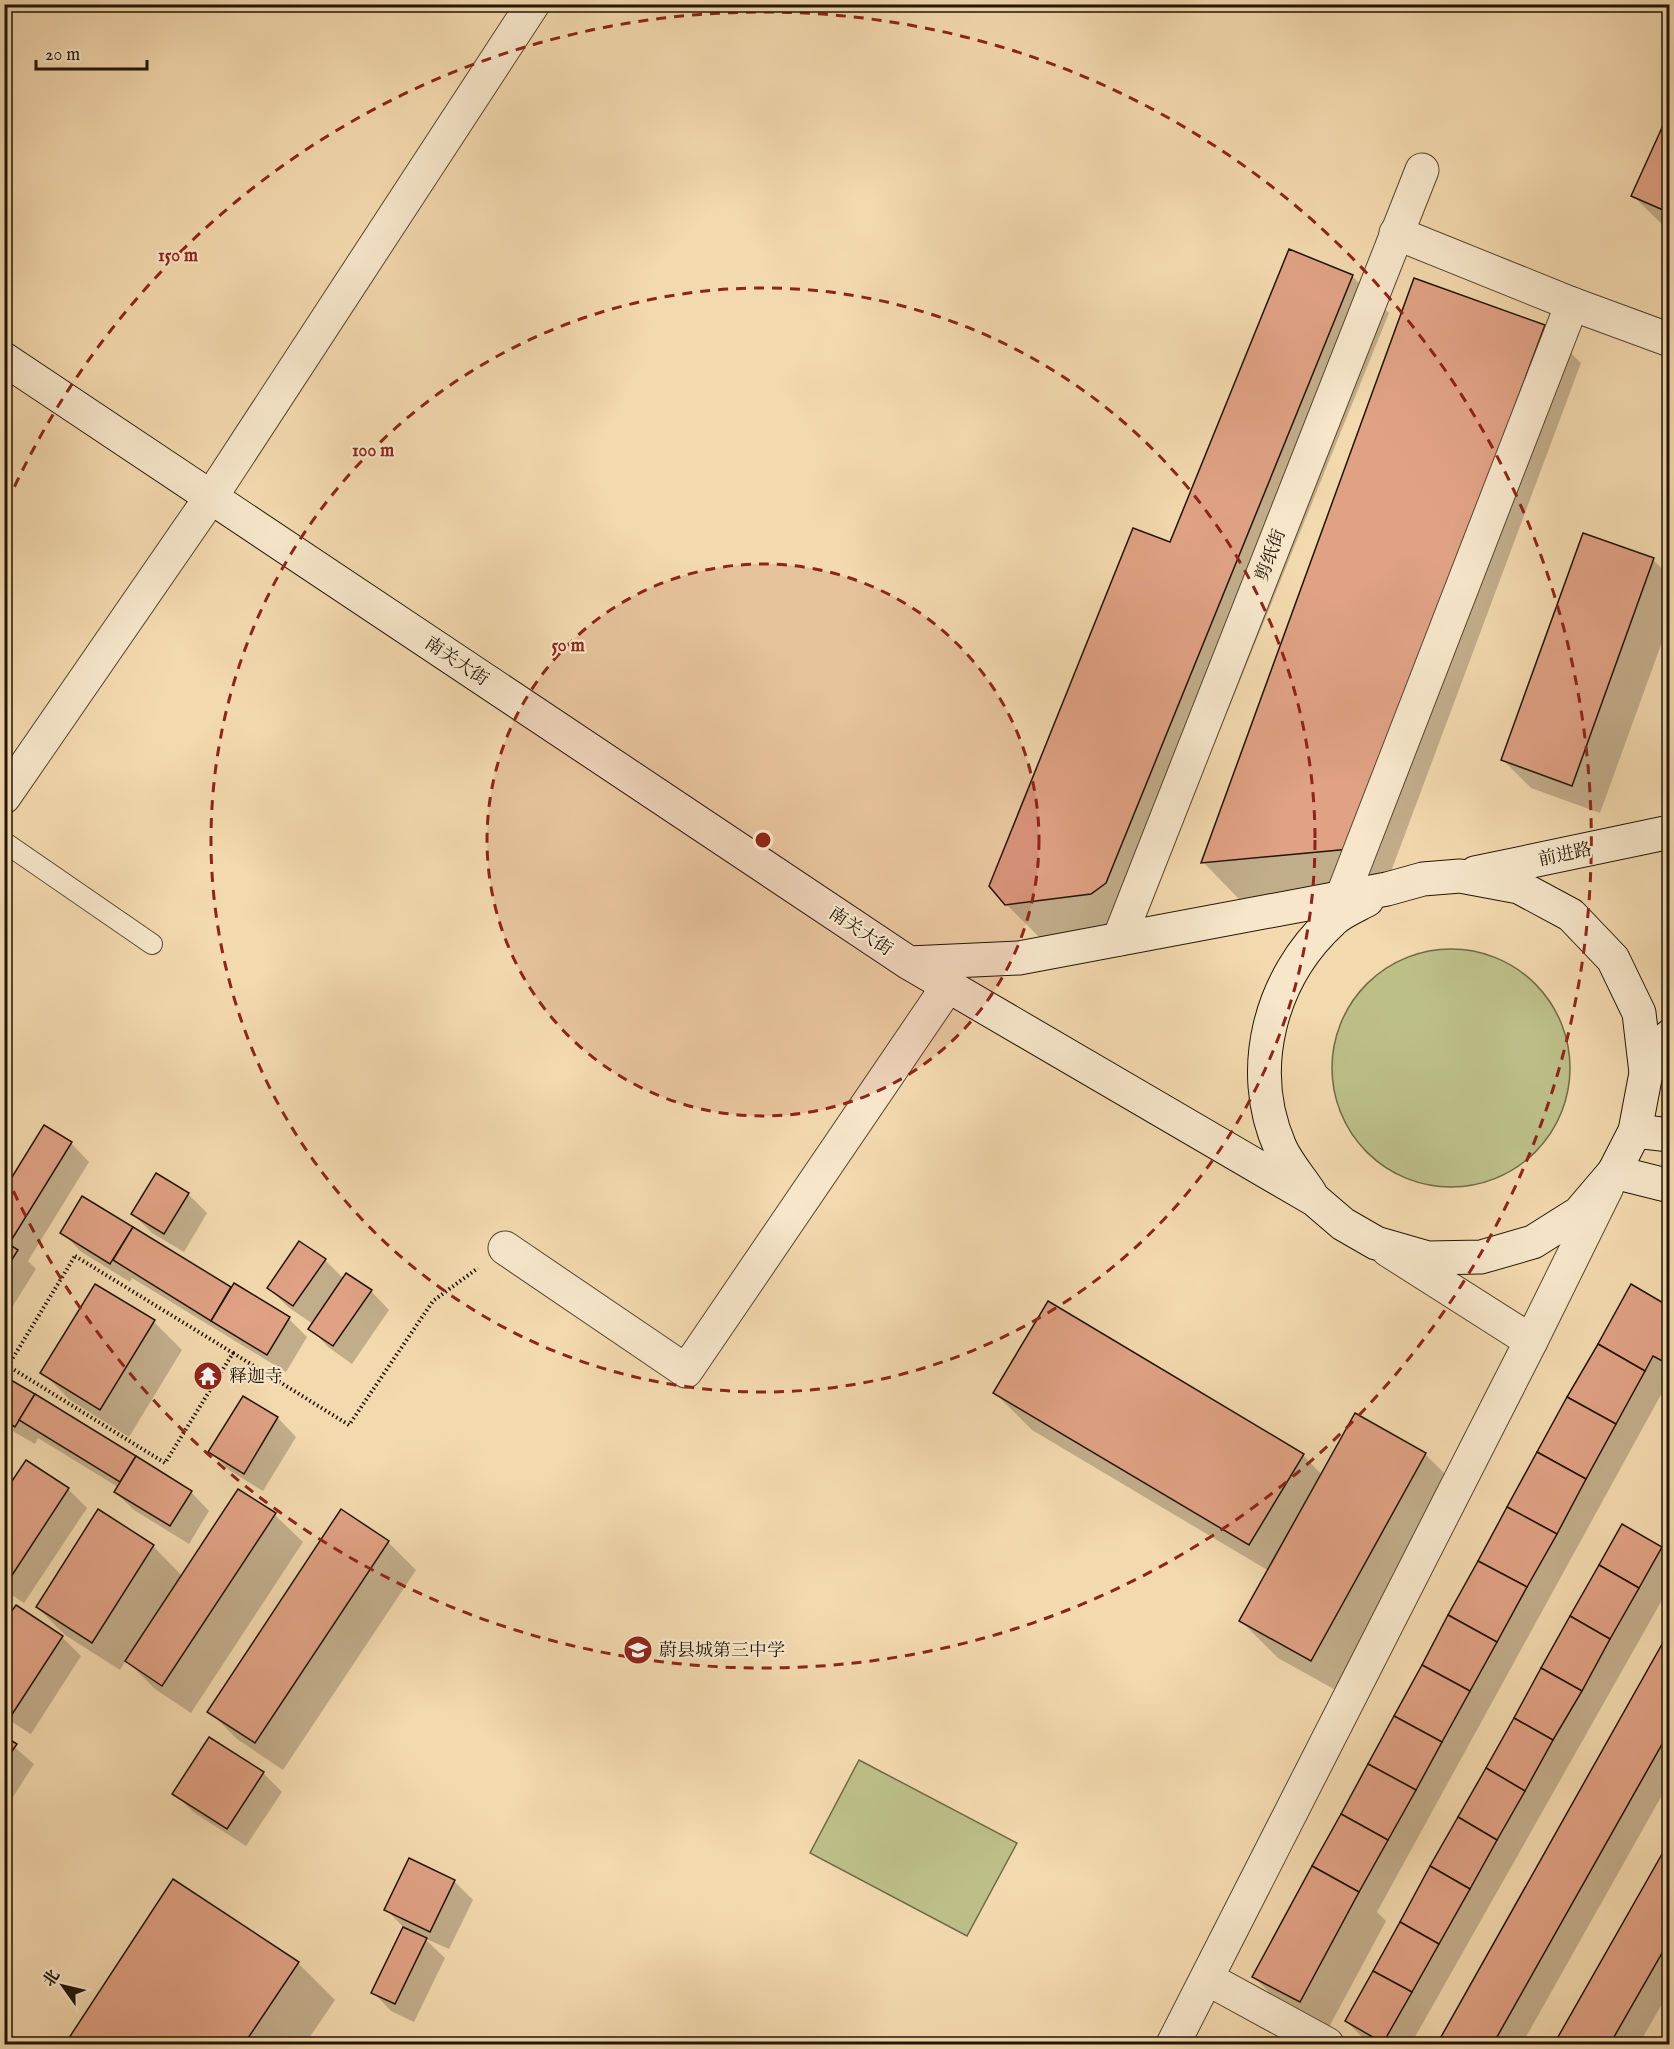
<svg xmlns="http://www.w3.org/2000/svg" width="1674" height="2049" font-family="'IM FELL English','Noto Serif SC',serif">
  <rect width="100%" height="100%" fill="#f3d9ae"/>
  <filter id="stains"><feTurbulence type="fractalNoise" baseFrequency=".00333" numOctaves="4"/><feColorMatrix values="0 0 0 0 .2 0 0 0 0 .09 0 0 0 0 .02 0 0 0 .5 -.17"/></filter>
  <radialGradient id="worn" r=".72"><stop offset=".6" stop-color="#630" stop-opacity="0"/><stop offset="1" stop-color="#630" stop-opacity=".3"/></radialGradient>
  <g fill="#bdbf89" stroke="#6f6a47" stroke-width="1.5">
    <circle cx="1451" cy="1068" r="119"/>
    <polygon points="859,1760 1017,1843 967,1936 810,1853"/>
  </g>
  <g fill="#0003">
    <polygon points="1670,114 1670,232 1633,196"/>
    <polygon points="1352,276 1389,313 1143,920 1043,941 1006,904 1171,544"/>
    <polygon points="1544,326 1581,363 1386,885 1239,899 1203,862"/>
    <polygon points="1653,560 1670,576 1670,620 1600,813 1531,788 1503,760"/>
    <polygon points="71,1143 89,1162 28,1261 36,1269 4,1320 4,1193"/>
    <polygon points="157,1175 188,1194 207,1213 184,1252 152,1233 133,1214"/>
    <polygon points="83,1198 232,1289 289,1319 307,1337 286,1372 132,1278 130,1282 80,1251 62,1232"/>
    <polygon points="325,1260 344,1279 371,1291 389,1310 352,1364 328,1347 310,1328 313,1324 288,1307 269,1288"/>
    <polygon points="95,1286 154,1322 182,1350 129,1437 70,1400 42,1372"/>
    <polygon points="1670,1308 1670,1395 1663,1391 1377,1912 1386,1921 1328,2029 1282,2005 1254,1977"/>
    <polygon points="4,1378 191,1492 209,1511 189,1544 134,1510 115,1492 118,1487 38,1438 35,1444 4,1426"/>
    <polygon points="995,1393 1303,1455 1322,1475 1425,1454 1462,1491 1348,1697 1278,1658 1241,1621 1269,1571 1032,1430"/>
    <polygon points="244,1398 278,1418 296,1437 263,1491 229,1470 210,1452"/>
    <polygon points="4,1452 13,1461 4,1474"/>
    <polygon points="27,1462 68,1489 87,1508 24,1603 4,1590 4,1496"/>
    <polygon points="275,1515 303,1542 191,1713 155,1689 126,1660 120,1670 65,1635 37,1607 153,1546 182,1576"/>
    <polygon points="388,1542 416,1570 283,1770 237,1739 209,1711"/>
    <polygon points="1661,1548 1670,1556 1670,1586 1411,2044 1374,2044 1365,2040 1346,2021"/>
    <polygon points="16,1607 62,1637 81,1656 31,1734 4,1717 4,1625"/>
    <polygon points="1670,1634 1670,1781 1522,2044 1439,2044"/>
    <polygon points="4,1738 34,1764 4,1811"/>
    <polygon points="263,1773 282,1792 246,1846 193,1812 174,1793"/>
    <polygon points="1670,1843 1670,1990 1639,2044 1556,2044"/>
    <polygon points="174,1881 298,1963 335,2000 305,2044 66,2044"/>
    <polygon points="454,1881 473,1900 449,1949 424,1938 445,1958 414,2022 391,2011 373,1992 404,1928 386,1909"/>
  </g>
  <g fill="#e0a184" stroke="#211505" stroke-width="1.5">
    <polygon points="1670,110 1670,213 1631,196"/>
    <polygon points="1289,249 1353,275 1106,883 1091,894 1005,905 989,886 1133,528 1170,542"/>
    <polygon points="1414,278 1545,325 1350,849 1201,863"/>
    <polygon points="1583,533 1654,558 1572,786 1501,760"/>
    <polygon points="44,1125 72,1142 9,1244 4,1241 4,1190"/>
    <polygon points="156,1173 189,1193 164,1234 131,1214"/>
    <polygon points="82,1196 133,1227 110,1264 60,1233"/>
    <polygon points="133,1227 231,1287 211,1321 113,1260"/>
    <polygon points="4,1241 18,1250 4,1272"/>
    <polygon points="299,1241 326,1259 293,1306 267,1288"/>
    <polygon points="346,1273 372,1290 333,1346 308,1329"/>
    <polygon points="234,1283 290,1317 267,1355 211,1321"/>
    <polygon points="95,1284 155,1320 100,1410 40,1373"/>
    <polygon points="1631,1284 1670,1307 1670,1365 1653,1356 1645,1371 1598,1344"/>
    <polygon points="1048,1301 1304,1454 1249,1545 993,1393"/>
    <polygon points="1598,1344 1645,1371 1616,1424 1567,1397"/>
    <polygon points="4,1376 35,1394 15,1427 4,1420"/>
    <polygon points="35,1394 136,1456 120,1482 19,1420"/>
    <polygon points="243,1396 278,1417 244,1474 208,1452"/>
    <polygon points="1567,1397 1616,1424 1586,1479 1537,1452"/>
    <polygon points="1355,1413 1426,1453 1311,1661 1239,1621"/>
    <polygon points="1537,1452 1586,1479 1557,1534 1507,1507"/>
    <polygon points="136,1456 192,1491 170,1526 114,1492"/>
    <polygon points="26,1460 69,1488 5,1586 4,1493"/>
    <polygon points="238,1489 276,1513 162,1686 125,1661"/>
    <polygon points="1507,1507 1557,1534 1527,1587 1478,1561"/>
    <polygon points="98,1509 154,1545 92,1643 36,1607"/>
    <polygon points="341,1509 389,1541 255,1743 207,1712"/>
    <polygon points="1622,1524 1662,1547 1639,1588 1599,1565"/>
    <polygon points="1478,1561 1527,1587 1497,1642 1448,1615"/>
    <polygon points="1599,1565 1639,1588 1610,1639 1570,1616"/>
    <polygon points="16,1605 63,1636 11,1716 4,1712 4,1622"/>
    <polygon points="1448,1615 1497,1642 1470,1691 1422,1665"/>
    <polygon points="1570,1616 1610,1639 1582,1691 1541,1668"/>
    <polygon points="1670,1630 1670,1730 1493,2044 1437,2044"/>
    <polygon points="1422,1665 1470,1691 1442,1742 1394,1716"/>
    <polygon points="1541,1668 1582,1691 1553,1740 1514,1718"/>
    <polygon points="1394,1716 1442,1742 1416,1790 1368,1764"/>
    <polygon points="1514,1718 1553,1740 1525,1791 1486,1768"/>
    <polygon points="4,1736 17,1744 4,1763"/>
    <polygon points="209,1737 264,1772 227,1829 172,1794"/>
    <polygon points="1368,1764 1416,1790 1388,1840 1341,1814"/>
    <polygon points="1486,1768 1525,1791 1497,1840 1458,1817"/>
    <polygon points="1341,1814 1388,1840 1359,1892 1312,1866"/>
    <polygon points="1458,1817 1497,1840 1470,1889 1430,1866"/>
    <polygon points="1670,1840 1670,1939 1610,2044 1554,2044"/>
    <polygon points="409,1858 455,1880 430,1932 384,1910"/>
    <polygon points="1312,1866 1359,1892 1300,2002 1252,1977"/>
    <polygon points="1430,1866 1470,1889 1439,1944 1400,1922"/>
    <polygon points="173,1879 299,1962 244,2044 65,2044"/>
    <polygon points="1400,1922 1439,1944 1412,1992 1373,1971"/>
    <polygon points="403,1927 427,1938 395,2004 371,1993"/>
    <polygon points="1373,1971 1412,1992 1383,2043 1345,2021"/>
  </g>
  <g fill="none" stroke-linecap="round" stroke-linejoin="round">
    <g stroke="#56462f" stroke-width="22">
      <polyline id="service" points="4,842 152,944"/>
    </g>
    <g stroke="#56462f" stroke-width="35">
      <g id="minor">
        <polyline points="1396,233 1572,304 1670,340"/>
        <polyline points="4,797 211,497 533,4"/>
        <polyline points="1342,897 1572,304"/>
        <polyline points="1119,939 1422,170"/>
        <polyline points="505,1248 686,1371 948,986"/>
        <polyline points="1208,1979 1327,2044"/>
      </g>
    </g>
    <g stroke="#56462f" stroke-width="35">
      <g id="tertiary">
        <polyline points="1388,1250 1531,1341"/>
        <polyline points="1173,2044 1531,1341 1607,1187"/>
      </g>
    </g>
    <g stroke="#211505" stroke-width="35">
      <g id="secondary">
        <polyline points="4,359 909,963 1315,1200 1343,1224 1376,1243 1428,1258 1481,1257 1533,1242 1579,1213 1614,1172 1635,1131 1646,1073 1639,1013 1613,959 1571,915 1519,887 1460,876 1423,879 1387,889 1019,958 909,963"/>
        <polyline points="1475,873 1670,832"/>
        <polyline points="1646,1073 1670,1036"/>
        <polyline points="1635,1131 1670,1135"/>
        <polyline points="1614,1172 1670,1186"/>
        <path d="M1310,1193c-9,-14 -23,-30 -30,-46 -34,-78 -10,-169 52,-226 9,-9 24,-15 35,-21"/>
      </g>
    </g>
    <g stroke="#211505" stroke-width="4" stroke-dasharray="1.5 3" stroke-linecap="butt">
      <polygon points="75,1256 233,1353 165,1463 8,1366"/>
      <polyline points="233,1353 349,1425 433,1301 478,1268"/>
    </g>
    <use href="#service" stroke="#f7e6ca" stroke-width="20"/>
    <use href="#minor" stroke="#f7e6ca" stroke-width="33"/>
    <use href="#tertiary" stroke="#f7e6ca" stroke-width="33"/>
    <use href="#secondary" stroke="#f7e6ca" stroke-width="33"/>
  </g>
  <circle cx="763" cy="840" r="276" fill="#8f2418" fill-opacity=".12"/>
  <g fill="none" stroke="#8f2418" stroke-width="3" stroke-dasharray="10 8">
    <circle cx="763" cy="840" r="276"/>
    <circle cx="763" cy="840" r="552"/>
    <path d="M7 503A828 828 0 1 1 7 1177"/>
  </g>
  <defs>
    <g id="temple-disc" transform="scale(1.5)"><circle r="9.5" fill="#8f2418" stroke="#f7e6ca"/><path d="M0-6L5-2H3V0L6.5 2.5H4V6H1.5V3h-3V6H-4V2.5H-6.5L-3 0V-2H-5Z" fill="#fff"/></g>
    <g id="school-disc" transform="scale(1.5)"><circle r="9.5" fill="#8f2418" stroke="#f7e6ca"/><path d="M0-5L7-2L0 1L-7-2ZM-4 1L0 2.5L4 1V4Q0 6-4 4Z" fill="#fff"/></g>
  </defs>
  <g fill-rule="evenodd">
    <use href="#temple-disc" x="208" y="1376"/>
    <use href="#school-disc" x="638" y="1650"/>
  </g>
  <g text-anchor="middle" stroke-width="4.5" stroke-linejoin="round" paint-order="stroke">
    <g font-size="18" fill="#211505" stroke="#f7e6ca">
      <text transform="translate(1270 555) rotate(-69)" y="6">剪纸街</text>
      <text transform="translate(457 661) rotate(34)" y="6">南关大街</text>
      <text transform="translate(1565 854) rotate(-12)" y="6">前进路</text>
      <text transform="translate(861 931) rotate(34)" y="6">南关大街</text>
    </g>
    <g font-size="18" fill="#211505" stroke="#f7e6ca" text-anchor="start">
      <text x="229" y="1382">释迦寺</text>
      <text x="659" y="1656">蔚县城第三中学</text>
    </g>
  </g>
  <circle cx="763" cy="840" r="9" fill="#8f2418" stroke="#f7e6ca" stroke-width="3"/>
  <g font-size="18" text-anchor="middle" font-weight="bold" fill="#8f2418" stroke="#f7e6ca" stroke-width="4.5" stroke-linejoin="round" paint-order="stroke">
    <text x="178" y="261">150 m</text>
    <text x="373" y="456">100 m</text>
    <text x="568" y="651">50 m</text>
  </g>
  <rect width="1674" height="2049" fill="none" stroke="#f3d9ae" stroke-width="24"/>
  <rect x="6" y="6" width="1662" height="2037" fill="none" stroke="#211505" stroke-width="3"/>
  <rect x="12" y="12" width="1650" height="2025" fill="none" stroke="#211505" stroke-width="1.5"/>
  <g transform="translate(63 1986) rotate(304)" stroke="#f7e6ca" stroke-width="4.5" paint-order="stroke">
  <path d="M0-4.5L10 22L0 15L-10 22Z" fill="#211505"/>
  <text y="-9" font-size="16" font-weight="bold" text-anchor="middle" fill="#211505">北</text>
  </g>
  <path d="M36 60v9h111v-9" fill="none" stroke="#211505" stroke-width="3"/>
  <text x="45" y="60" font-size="18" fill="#211505" stroke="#f7e6ca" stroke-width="4.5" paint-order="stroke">20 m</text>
  <rect width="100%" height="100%" filter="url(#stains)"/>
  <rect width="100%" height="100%" fill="url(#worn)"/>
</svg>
